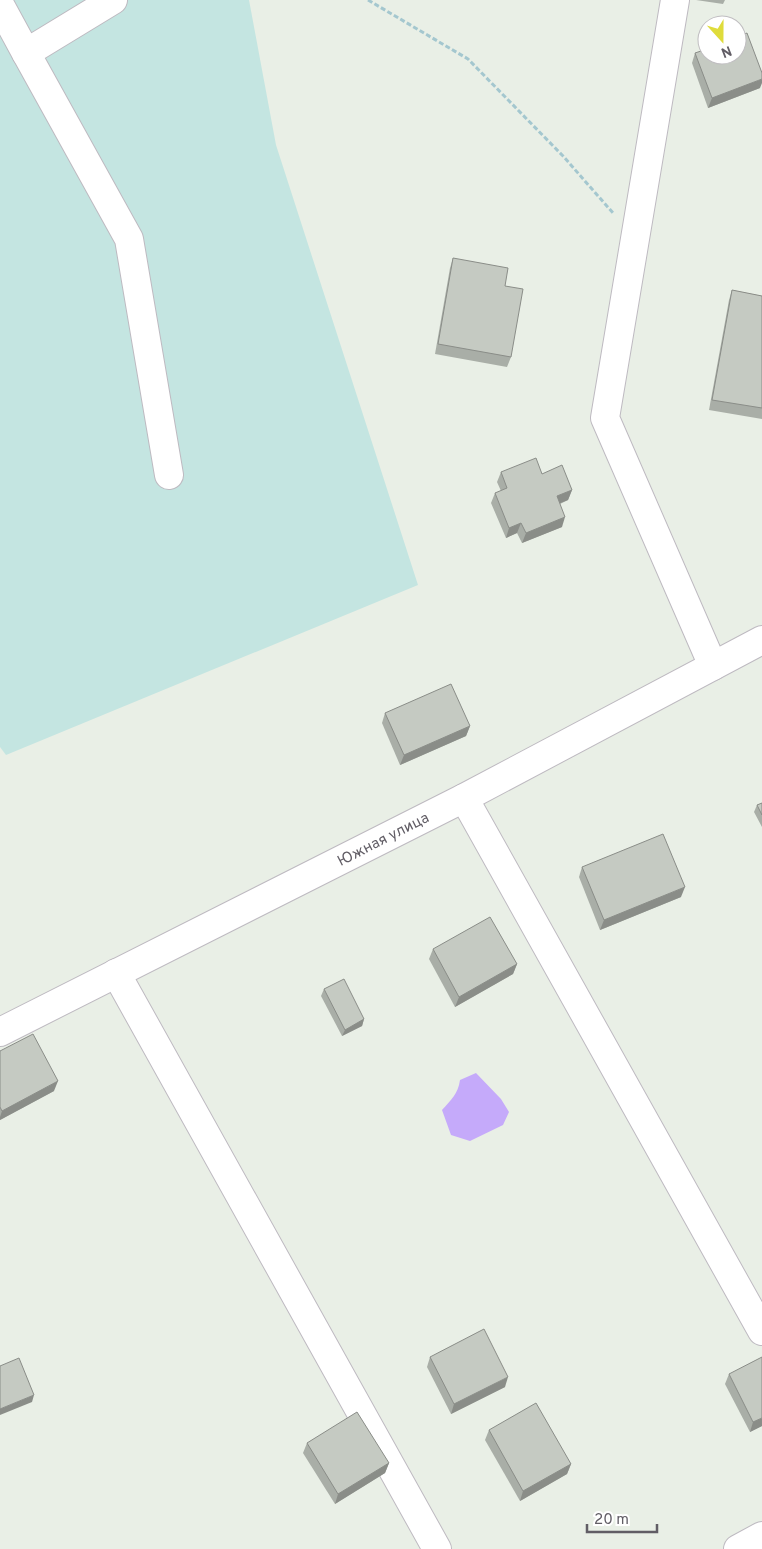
<svg xmlns="http://www.w3.org/2000/svg" width="762" height="1549" font-family="Overpass,sans-serif">
  <rect width="100%" height="100%" fill="#e9efe6"/>
  <polygon fill="#c4e5e1" points="0,0 249,0 276,145 418,585 6,755 0,747"/>
  <path fill="#c5aafa" d="M476,1073l25,26 8,13 -6,13 -33,16 -19,-6 -9,-25c9,-10 16,-16 18,-30z"/>
  <g fill="none" stroke-linecap="round" stroke-linejoin="round">
    <g stroke="#bebac1" stroke-width="30">
      <g id="minor">
        <polyline points="675,0 605,418 713,666"/>
        <polyline points="0,5 26,53 113,0"/>
        <polyline points="26,53 129,239 169,475"/>
        <polyline points="464,798 762,1331"/>
        <polyline points="116,973 437,1549"/>
        <polyline points="0,1032 464,798 762,640"/>
        <polyline points="738,1549 762,1536"/>
      </g>
    </g>
    <polyline stroke="#a4c7cf" stroke-width="3" stroke-dasharray="5 2.5" stroke-linecap="butt" points="368,0 468,59 563,156 613,213"/>
    <use href="#minor" stroke="#fff" stroke-width="28"/>
  </g>
  <g fill="#a9aea7">
    <polygon points="696,0 725,0 723,4"/>
    <polygon points="695,53 760,88 708,108 692,63"/>
    <polygon points="453,258 505,286 511,357 507,367 435,354 450,268"/>
    <polygon points="732,290 762,296 762,419 709,410 729,300"/>
    <polygon points="501,472 542,474 572,490 568,500 560,504 562,527 522,543 517,533 506,538 491,503 495,493 501,491 497,482"/>
    <polygon points="385,713 470,726 466,736 400,765 382,723"/>
    <polygon points="762,803 762,827 754,812 757,805"/>
    <polygon points="582,867 681,897 600,930 579,877"/>
    <polygon points="433,949 517,964 513,974 455,1007 429,959"/>
    <polygon points="324,989 364,1019 362,1026 342,1036 321,996"/>
    <polygon points="0,1051 54,1091 0,1120"/>
    <polygon points="430,1357 505,1387 451,1414 427,1367"/>
    <polygon points="729,1374 762,1426 750,1432 725,1384"/>
    <polygon points="489,1430 571,1464 567,1474 520,1501 485,1440"/>
    <polygon points="307,1443 389,1463 385,1473 335,1504 303,1453"/>
  </g>
  <g fill="#8a8d88">
    <polygon points="762,79 762,83 760,88 708,108 712,98"/>
    <polygon points="572,490 568,500 553,506 557,496"/>
    <polygon points="565,517 562,527 522,543 526,533"/>
    <polygon points="521,523 517,533 506,538 509,528"/>
    <polygon points="470,726 466,736 400,765 404,755"/>
    <polygon points="685,887 681,897 600,930 604,920"/>
    <polygon points="517,964 513,974 455,1007 459,997"/>
    <polygon points="364,1019 362,1026 342,1036 345,1030"/>
    <polygon points="58,1081 54,1091 0,1120 0,1117 2,1111"/>
    <polygon points="508,1377 505,1387 451,1414 454,1404"/>
    <polygon points="34,1395 32,1402 0,1415 0,1409"/>
    <polygon points="762,1418 762,1426 750,1432 753,1422"/>
    <polygon points="389,1463 385,1473 335,1504 338,1494"/>
    <polygon points="571,1464 567,1474 520,1501 523,1491"/>
  </g>
  <g fill="#c5cac2" stroke="#8a8d88">
    <polygon points="747,33 762,73 762,79 712,98 695,53 707,49 707,55 737,55 737,37"/>
    <polygon points="453,258 508,268 505,286 523,289 511,357 438,344"/>
    <polygon points="732,290 762,296 762,408 712,400"/>
    <polygon points="536,458 542,474 562,465 572,490 557,496 565,517 526,533 521,523 509,528 495,493 507,488 501,472"/>
    <polygon points="451,684 470,726 404,755 385,713"/>
    <polygon points="762,803 762,815 757,805"/>
    <polygon points="663,834 685,887 604,920 582,867"/>
    <polygon points="490,917 517,964 459,997 433,949"/>
    <polygon points="344,979 364,1019 345,1030 324,989"/>
    <polygon points="33,1034 58,1081 2,1111 0,1107 0,1051"/>
    <polygon points="484,1329 508,1377 454,1404 430,1357"/>
    <polygon points="762,1357 762,1418 753,1422 729,1374"/>
    <polygon points="19,1358 34,1395 0,1409 0,1366"/>
    <polygon points="536,1403 571,1464 523,1491 489,1430"/>
    <polygon points="357,1412 389,1463 338,1494 307,1443"/>
  </g>
  <g text-anchor="middle" stroke-width="4.5" stroke-linejoin="round" paint-order="stroke">
    <g font-size="15" fill="#615d65" stroke="#fff">
      <text transform="translate(383 839) rotate(-27)" y="5">Южная улица</text>
    </g>
  </g>
  <g transform="translate(722 40) rotate(159)"><circle r="24" fill="#ffffff" stroke="#c0bec1"/>
  <path d="M0-4L9 19L0 12L-9 19Z" fill="#dfdc3b"/>
  <text y="-8" font-size="14" font-weight="bold" text-anchor="middle" fill="#615d65">N</text>
  </g>
  <path d="M587 1524v8h70v-8" fill="none" stroke="#615d65" stroke-width="2.5"/>
  <text x="594" y="1524" font-size="15" fill="#615d65" stroke="#ffffff" stroke-width="4" paint-order="stroke">20 m</text>
</svg>
